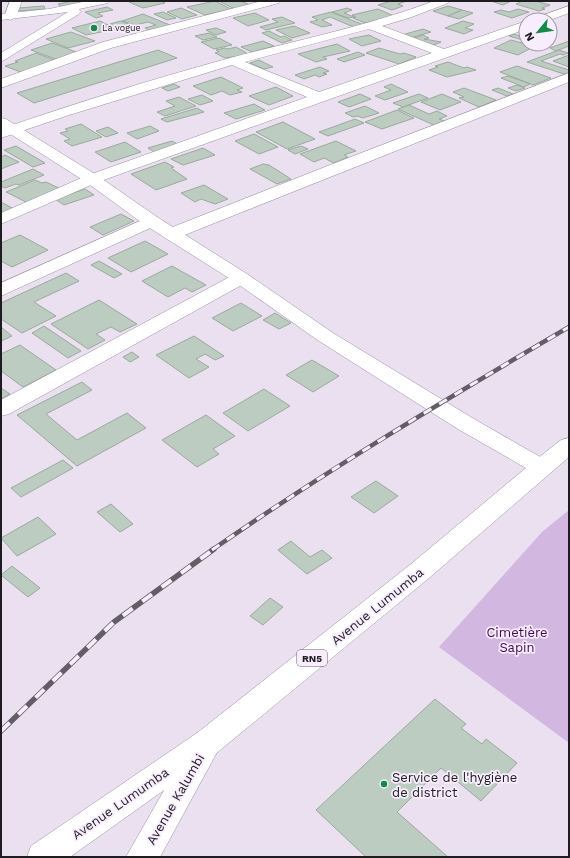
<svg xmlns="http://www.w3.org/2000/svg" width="570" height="858" font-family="'Work Sans',sans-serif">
  <rect width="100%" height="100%" fill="#eae0ef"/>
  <polygon fill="#d2b7e0" points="569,510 569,743 439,647 542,532"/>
  <g fill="#bdccc0" stroke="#9ba99e">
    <polygon points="73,1 90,1 62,7 58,4"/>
    <polygon points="134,1 161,1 165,3 143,8 129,2"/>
    <polygon points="215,1 231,9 205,15 187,7"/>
    <polygon points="219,1 241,1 250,5 235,9"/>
    <polygon points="385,1 407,1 398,4 403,6 392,10 378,5 388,2"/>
    <polygon points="491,1 505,1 509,2 503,5"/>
    <polygon points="522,1 541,1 539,2 550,5 542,8 545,9 539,11 516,4"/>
    <polygon points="44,6 45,9 18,11 18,8"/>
    <polygon points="448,6 462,10 448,16 433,11"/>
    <polygon points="107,7 113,10 98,13 103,16 96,18 85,12"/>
    <polygon points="181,8 197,15 182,19 167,12"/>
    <polygon points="347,8 352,10 344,13 354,17 348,18 332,12"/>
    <polygon points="378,9 394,16 365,23 353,18 356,17 352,15"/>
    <polygon points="518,9 529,12 512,18 494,12 501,10 509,12"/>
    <polygon points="462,10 473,13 459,19 448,16"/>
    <polygon points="163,12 176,18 167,20 154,14"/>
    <polygon points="331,12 364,25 356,28 330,17 322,20 332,25 322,27 310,22 318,20 312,17"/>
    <polygon points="255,13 269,20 248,26 233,18"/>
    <polygon points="143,14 170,25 151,31 145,28 156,25 148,22 135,25 122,21"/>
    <polygon points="282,17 295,23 266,30 260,27 278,22 272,19"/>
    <polygon points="100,21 116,29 86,35 72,28"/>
    <polygon points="121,21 140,29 129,32 110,24"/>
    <polygon points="463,21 474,24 465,28 473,30 464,34 445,28"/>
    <polygon points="294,26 310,33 292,38 276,30"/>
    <polygon points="216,28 226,32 216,35 206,30"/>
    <polygon points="423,29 431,32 410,38 402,35"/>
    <polygon points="269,31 281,37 284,36 292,40 282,43 262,33"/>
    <polygon points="71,32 95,41 68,48 46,39"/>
    <polygon points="209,33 217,37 203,40 195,36"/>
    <polygon points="514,34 522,37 526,36 526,41 509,36"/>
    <polygon points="369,35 381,41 362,46 349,39"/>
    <polygon points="423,35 429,38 424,39 441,42 431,46 412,39"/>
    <polygon points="219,38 232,45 214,49 201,42"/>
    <polygon points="511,40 526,44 535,46 518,55 494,48"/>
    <polygon points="263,41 274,46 252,52 241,47"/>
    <polygon points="569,41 569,46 556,51 550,48"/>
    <polygon points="52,43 79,53 58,60 31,50"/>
    <polygon points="337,44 350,51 323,57 327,59 316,62 298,54"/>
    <polygon points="236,47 250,55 225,58 215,53 219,52 216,50 225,48 228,49"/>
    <polygon points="379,48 400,54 404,53 416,57 399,64 366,53"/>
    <polygon points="158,50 177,58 34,103 17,93"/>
    <polygon points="559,50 568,53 563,55 560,54 541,61 569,70 569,75 567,75 527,62"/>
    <polygon points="358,52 365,55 344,62 337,59"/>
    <polygon points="36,53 54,60 23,73 5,66 18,62 15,61"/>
    <polygon points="569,55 569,67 553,61"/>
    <polygon points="259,60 273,67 264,69 250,63"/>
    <polygon points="448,62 464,68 467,67 476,70 447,77 429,70 438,67 435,66"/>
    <polygon points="517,66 551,78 533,85 500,72"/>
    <polygon points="320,67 329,71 323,73 327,74 319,77 315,75 304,79 295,75"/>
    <polygon points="508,76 530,84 524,87 501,78"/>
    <polygon points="221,77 243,88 237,90 242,92 230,95 222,91 211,95 193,86"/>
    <polygon points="174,84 180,87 168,91 162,88"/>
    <polygon points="391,84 408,92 385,100 375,96 391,90 384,87"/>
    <polygon points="517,85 525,88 516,91 508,88"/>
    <polygon points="276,87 293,96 269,105 249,96"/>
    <polygon points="464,88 496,100 479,107 459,98 464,97 453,92"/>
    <polygon points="498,88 513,94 507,96 492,90"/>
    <polygon points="360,94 371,99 349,107 338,102"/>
    <polygon points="419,94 428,98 403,107 393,103"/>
    <polygon points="442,94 461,102 440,110 421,102"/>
    <polygon points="202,95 213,101 200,105 188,99"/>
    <polygon points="179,97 196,106 165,116 157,112 175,106 166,101"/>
    <polygon points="254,104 265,110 236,119 224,113"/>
    <polygon points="409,105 429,114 437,111 447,116 439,119 447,122 436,126 398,109"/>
    <polygon points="365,106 379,113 363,118 357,116 353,117 345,113"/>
    <polygon points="197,108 204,112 167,122 161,119"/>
    <polygon points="397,110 414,118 382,129 365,122"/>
    <polygon points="355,119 364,123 328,136 319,132"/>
    <polygon points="283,122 315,139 287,149 256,132"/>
    <polygon points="81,124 102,137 72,146 64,141 70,139 60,133 68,131 65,129"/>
    <polygon points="150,126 159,131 137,139 127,133"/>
    <polygon points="108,127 118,133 106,137 96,131"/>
    <polygon points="254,134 278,147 259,154 235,141"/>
    <polygon points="172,141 179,145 156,153 148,148"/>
    <polygon points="336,141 356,151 344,155 348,157 334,163 324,158 314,162 300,154"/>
    <polygon points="125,142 141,152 111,162 95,152"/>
    <polygon points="16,146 45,163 33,167 4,150"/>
    <polygon points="301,146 308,149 295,154 288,150"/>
    <polygon points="203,148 215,155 183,165 171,159"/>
    <polygon points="5,155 19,162 1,169 1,157"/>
    <polygon points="165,162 174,167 171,168 187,179 156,190 131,174"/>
    <polygon points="263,164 269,165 291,179 277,184 250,169"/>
    <polygon points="33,169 44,175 19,185 16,184 5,188 1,186 1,182"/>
    <polygon points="35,180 42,183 46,182 61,189 28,203 6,192"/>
    <polygon points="204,185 228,199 215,204 201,199 195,202 181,193"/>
    <polygon points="85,189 94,195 64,205 55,199"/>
    <polygon points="1,202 14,209 1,215"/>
    <polygon points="121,214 134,221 103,235 90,227"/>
    <polygon points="20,235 48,250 12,267 1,261 1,243"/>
    <polygon points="145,241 168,254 131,272 108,258"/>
    <polygon points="99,261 122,274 114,278 91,265"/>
    <polygon points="172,266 206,285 192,292 185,288 168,297 142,281"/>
    <polygon points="66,273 79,281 34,302 56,316 22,333 1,319 1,303"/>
    <polygon points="99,300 137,324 120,332 111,327 96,334 105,340 88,349 51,324"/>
    <polygon points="241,303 262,316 233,331 212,318"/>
    <polygon points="275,313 291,323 279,329 263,320"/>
    <polygon points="44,326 81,351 68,358 32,333"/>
    <polygon points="1,327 12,336 1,341"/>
    <polygon points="194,336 224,356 215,360 205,354 196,359 209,367 189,378 156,355"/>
    <polygon points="20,345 56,370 23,387 1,371 1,354"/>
    <polygon points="132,352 139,357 130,362 123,357"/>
    <polygon points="312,360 339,376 313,392 286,375"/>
    <polygon points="82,382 92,390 46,414 77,440 127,413 146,428 77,466 17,415"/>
    <polygon points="1,388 10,394 1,399"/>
    <polygon points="264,389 290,406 248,431 223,413"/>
    <polygon points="206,415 235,436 213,449 219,454 197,467 162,440"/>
    <polygon points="63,460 73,468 21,497 11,488"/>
    <polygon points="376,481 398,496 374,513 351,497"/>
    <polygon points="111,504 133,524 120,532 97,512"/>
    <polygon points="38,517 56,534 17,556 1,538"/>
    <polygon points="291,541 310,557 322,550 332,558 307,574 278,550"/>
    <polygon points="12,566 40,588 28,597 1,575"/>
    <polygon points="270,598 283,607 263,625 250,616"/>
    <polygon points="435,699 466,724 461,728 482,744 486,739 517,763 481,801 441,768 397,812 448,857 366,857 316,810"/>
  </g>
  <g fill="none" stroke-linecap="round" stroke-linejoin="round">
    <g stroke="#9a919f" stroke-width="1">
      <g id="minor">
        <polygon points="10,1 22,1 16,17 10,20 4,17"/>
        <polygon points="262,1 281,1 279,3 111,48 1,88 1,79 103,42"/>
        <path d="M434,1h16l-2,2 -39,15 -27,8 62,23 82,-28v8l-428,153 -97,42v-11l85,-37 221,-79 -75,-32 -166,51 -65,22v-9c75,-26 152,-50 229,-71 68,-18 138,-32 204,-57zM369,29l63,24 -113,39 -74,-30z"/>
        <polygon points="569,6 569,13 550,20 533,20 535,18"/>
        <polygon points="569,73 569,82 177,238 171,239 165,238 162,234 165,230 330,165"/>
        <polygon points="151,216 157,217 159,221 157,225 1,296 1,283"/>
        <polygon points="241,273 247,274 250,278 247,282 9,414 1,416 1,400 235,274"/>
        <polygon points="206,732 217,736 221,745 160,857 126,857 195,736"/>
      </g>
    </g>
    <g stroke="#9a919f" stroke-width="1">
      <g id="tertiary">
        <polygon points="87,1 110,1 108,3 79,9 81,12 79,14 1,62 1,53 68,12 1,20 1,14 49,9"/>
        <polygon points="1,118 6,119 98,176 157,217 247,274 333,333 474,419 549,462 552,467 549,472 541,475 533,472 458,429 319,341 235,282 145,225 86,182 1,128"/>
      </g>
    </g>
    <g stroke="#9a919f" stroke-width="1">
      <polygon id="trunk" points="569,438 569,457 429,578 219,751 70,857 27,857 31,846 197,733 411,564 533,462 561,440"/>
    </g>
    <use href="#minor" fill="#fff" fill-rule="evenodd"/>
    <use href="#tertiary" fill="#fff" fill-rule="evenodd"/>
    <use href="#trunk" fill="#fff" fill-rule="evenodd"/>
    <g stroke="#635d66" stroke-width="4.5">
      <path id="rail-far1" d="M212,550c115,-80 236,-152 357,-223"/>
    </g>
    <g stroke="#635d66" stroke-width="5.5">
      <polyline id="rail" points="1,731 114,622 214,549"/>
    </g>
    <use href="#rail-far1" stroke="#f7edfc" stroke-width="3" stroke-dasharray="9" stroke-linecap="butt"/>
    <use href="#rail" stroke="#f7edfc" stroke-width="4" stroke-dasharray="12" stroke-linecap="butt"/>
  </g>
  <g fill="#0d8d49" stroke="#f7edfc" stroke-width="1.5">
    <circle cx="94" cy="28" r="4"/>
    <circle cx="384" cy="784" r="4"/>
  </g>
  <g text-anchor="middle" stroke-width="3.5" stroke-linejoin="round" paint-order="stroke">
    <g font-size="9" fill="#1f1c21" stroke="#f7edfc" text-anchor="start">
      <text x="102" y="31">La vogue</text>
    </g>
    <rect fill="#f7edfc" stroke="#605b63" stroke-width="1" x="297" y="650" width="30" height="16" rx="3"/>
    <g font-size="10" font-weight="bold" fill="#1f1c21">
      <text x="312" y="662">RN5</text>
    </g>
    <g font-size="13" fill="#1f1c21" stroke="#f7edfc">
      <text transform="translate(377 606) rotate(-39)" y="5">Avenue Lumumba</text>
      <text transform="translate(175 799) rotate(-60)" y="5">Avenue Kalumbi</text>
      <text transform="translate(120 803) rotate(-35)" y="5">Avenue Lumumba</text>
    </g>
    <g font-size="13" fill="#440a5a" stroke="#f7edfc">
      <text x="517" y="637">Cimetière<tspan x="517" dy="15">Sapin</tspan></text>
    </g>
    <g font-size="13" fill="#1f1c21" stroke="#f7edfc" text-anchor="start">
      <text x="392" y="782">Service de l'hygiène<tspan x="392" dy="15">de district</tspan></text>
    </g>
  </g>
  <rect width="570" height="858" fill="none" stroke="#1f1c21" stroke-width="4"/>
  <g transform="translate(538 32) rotate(241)"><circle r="19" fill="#f7edfc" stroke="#a199a4"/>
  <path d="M0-3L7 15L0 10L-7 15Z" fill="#0d8d49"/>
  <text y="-6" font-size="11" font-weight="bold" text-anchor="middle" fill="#1f1c21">N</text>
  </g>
</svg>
